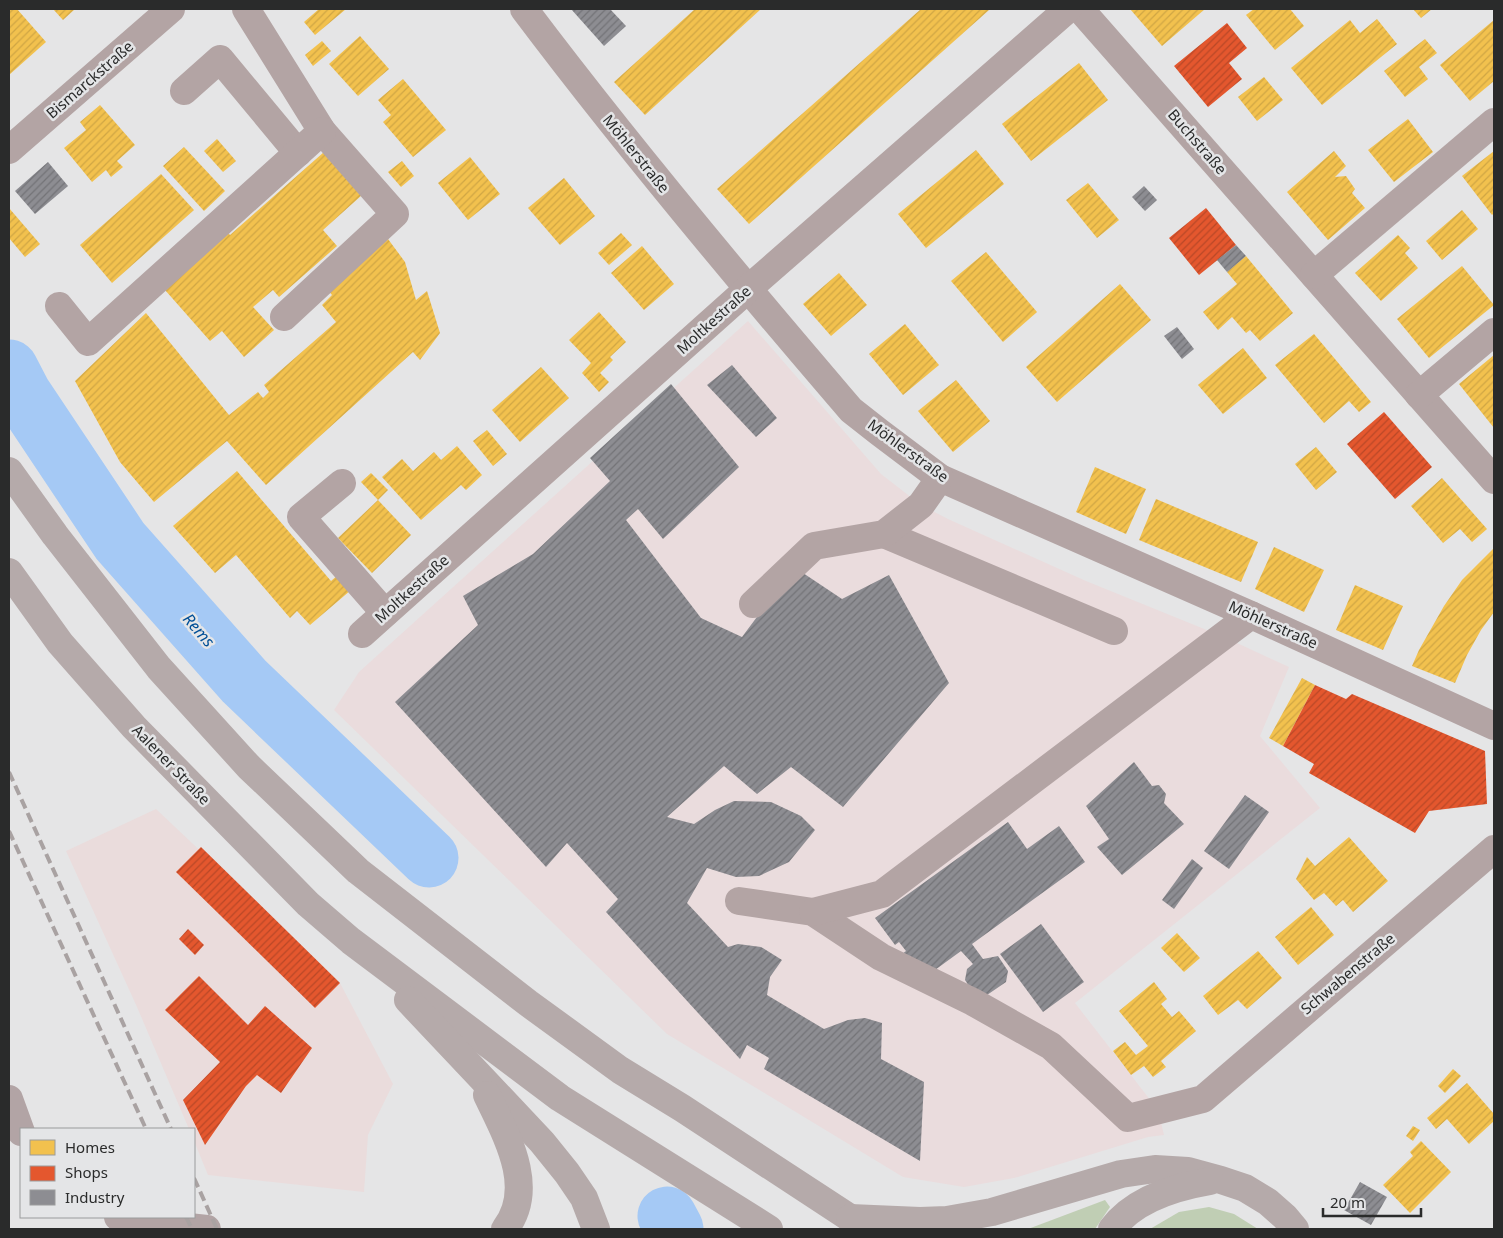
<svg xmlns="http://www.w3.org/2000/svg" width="1503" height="1238" font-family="'Noto Sans',sans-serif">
  <defs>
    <pattern id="homes-hatch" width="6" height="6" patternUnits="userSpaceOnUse" patternTransform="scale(1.25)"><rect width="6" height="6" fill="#f2c14e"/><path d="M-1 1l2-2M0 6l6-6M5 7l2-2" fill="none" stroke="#d0a644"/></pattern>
    <pattern id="shops-hatch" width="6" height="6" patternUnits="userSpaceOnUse" patternTransform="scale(1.25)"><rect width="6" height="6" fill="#e4572e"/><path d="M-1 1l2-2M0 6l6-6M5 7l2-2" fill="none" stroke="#b94827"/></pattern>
    <pattern id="industry-hatch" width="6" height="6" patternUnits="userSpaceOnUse" patternTransform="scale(1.25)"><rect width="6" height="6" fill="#8d8d92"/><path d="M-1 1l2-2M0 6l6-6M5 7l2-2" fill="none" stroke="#737377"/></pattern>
  </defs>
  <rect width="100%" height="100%" fill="#e5e5e6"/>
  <polygon fill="#eadcdc" points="156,809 340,983 393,1084 368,1135 364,1192 208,1175 194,1141 194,1129 189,1129 137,1007 66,851"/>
  <polygon fill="#eadcdd" points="748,321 881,474 921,505 948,519 1086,581 1224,637 1289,667 1260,736 1320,808 1075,1003 1158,1110 1164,1135 1148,1137 1014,1178 964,1187 903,1177 667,1034 334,710 359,672"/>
  <g fill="#c0ceb4">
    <polygon points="1105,1200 1110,1207 1095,1229 1028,1229"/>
    <polygon points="1209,1207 1234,1214 1258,1229 1150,1229 1179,1212"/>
  </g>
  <g fill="url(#homes-hatch)">
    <polygon points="9,9 17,9 46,42 9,75"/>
    <polygon points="53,9 75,9 63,20"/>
    <polygon points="319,9 346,9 315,35 304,22"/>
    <polygon points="695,9 761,9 645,115 614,82"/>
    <polygon points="921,9 988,9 989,10 749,224 717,189"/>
    <polygon points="1130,9 1205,9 1162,46"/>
    <polygon points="1254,9 1290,9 1304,26 1275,50 1246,15"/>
    <polygon points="1413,9 1432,9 1421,18"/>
    <polygon points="1377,19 1397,44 1322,105 1291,68 1350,20 1360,33"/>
    <polygon points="1494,20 1494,81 1470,101 1440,65"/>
    <polygon points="360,36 389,69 358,96 329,64"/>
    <polygon points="1425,39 1437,53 1419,67 1428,79 1405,97 1384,71"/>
    <polygon points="322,41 331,51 313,66 305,55"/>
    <polygon points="1079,63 1108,100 1031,161 1002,124"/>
    <polygon points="1264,77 1283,100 1257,121 1238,97"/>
    <polygon points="403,79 446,130 413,157 383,122 391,115 378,100"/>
    <polygon points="100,105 135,145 117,161 123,167 111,177 106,170 92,182 64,148 86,130 80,122"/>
    <polygon points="1408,119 1433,152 1394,182 1368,150"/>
    <polygon points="217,139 236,161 223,172 204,151"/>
    <polygon points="184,147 225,191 204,211 163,166"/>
    <polygon points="976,150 1004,184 926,248 898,214"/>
    <polygon points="1334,151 1346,166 1335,177 1346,176 1355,189 1352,193 1365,208 1328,240 1287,192"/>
    <polygon points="1494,151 1494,213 1492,215 1462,176"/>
    <polygon points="324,152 362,195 323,230 337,246 279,297 273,290 253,307 274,330 244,357 222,331 210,341 165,290 221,225 230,235"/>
    <polygon points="470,157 500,194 468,220 438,183"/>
    <polygon points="402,161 414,176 401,187 388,172"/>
    <polygon points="161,174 194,210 112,283 80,245"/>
    <polygon points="564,178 595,216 560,245 528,208"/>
    <polygon points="1088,183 1119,220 1097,238 1066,200"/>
    <polygon points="9,208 40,244 25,257 9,238"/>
    <polygon points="1462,210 1478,229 1442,260 1426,241"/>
    <polygon points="621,233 632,245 609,265 598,253"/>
    <polygon points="1398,235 1410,248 1405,253 1418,268 1381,301 1355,273"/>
    <polygon points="388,239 405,262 416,300 427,291 440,333 420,360 413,352 266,485 227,441 154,502 120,462 75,381 146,313 229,415 258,392 263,398 269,392 264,385 336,322 322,305 332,295 327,289"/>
    <polygon points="642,246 674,284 644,310 611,273"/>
    <polygon points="986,252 1037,312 1003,342 951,281"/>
    <polygon points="1246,256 1293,313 1260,341 1250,330 1246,333 1232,317 1218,330 1203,312 1237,284 1227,272"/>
    <polygon points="1462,266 1494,305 1429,358 1397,319"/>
    <polygon points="839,273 867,305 831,336 803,304"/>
    <polygon points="1120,284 1151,320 1057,402 1026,367"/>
    <polygon points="599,312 626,342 610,357 613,360 600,373 609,382 599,392 582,373 591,363 569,340"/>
    <polygon points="905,324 939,365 903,395 869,354"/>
    <polygon points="1314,334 1371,402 1359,412 1349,401 1324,423 1275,365"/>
    <polygon points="1243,348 1267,378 1223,414 1198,385"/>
    <polygon points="1494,355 1494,428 1459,384"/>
    <polygon points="541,367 569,398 520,442 492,410"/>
    <polygon points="956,380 990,421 953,452 918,411"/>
    <polygon points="487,430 507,454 493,466 473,441"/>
    <polygon points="457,446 482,475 466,490 461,485 421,520 382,477 402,459 413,471 434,452 441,460"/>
    <polygon points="1316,447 1337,472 1316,490 1295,464"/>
    <polygon points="1095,467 1146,489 1126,534 1076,512"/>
    <polygon points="237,471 331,581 338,575 351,590 310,625 297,611 290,618 236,555 215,573 173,526"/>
    <polygon points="371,473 388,490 378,500 361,482"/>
    <polygon points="1442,478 1487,529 1472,542 1460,529 1443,543 1411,506"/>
    <polygon points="1156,499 1258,542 1241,582 1139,540"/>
    <polygon points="378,500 411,535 372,573 338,538"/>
    <polygon points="1274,547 1324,570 1304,612 1255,589"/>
    <polygon points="1494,548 1494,612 1481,630 1467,655 1455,683 1412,666 1419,650 1444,606 1462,580"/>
    <polygon points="1355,585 1403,606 1383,650 1336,630"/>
    <polygon points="1302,678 1315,685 1283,746 1269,738"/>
    <polygon points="1349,837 1388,881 1353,912 1343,900 1336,906 1324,893 1314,900 1296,879 1307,857 1315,866"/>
    <polygon points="1311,907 1334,935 1298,965 1275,937"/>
    <polygon points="1177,933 1200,958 1184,972 1161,948"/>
    <polygon points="1258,951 1282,978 1247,1009 1238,1000 1218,1015 1203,996"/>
    <polygon points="1154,982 1167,999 1161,1004 1172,1017 1179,1011 1196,1031 1161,1061 1166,1067 1153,1077 1144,1066 1131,1075 1113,1051 1125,1042 1136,1055 1148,1046 1119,1011"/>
    <polygon points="1453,1069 1461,1076 1445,1093 1438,1086"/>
    <polygon points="1467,1083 1494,1114 1494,1121 1469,1144 1447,1119 1436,1129 1427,1118"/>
    <polygon points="1413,1126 1420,1130 1413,1141 1406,1136"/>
    <polygon points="1421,1141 1451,1172 1410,1213 1383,1185 1413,1156 1410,1152"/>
  </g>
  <g fill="url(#shops-hatch)">
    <polygon points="1227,23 1247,48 1229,63 1242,79 1208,107 1174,66"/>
    <polygon points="1206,208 1236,245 1199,275 1169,238"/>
    <polygon points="1384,412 1432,467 1395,499 1347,444"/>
    <polygon points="1315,685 1346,699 1352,694 1485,751 1487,804 1429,811 1415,833 1309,773 1314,764 1283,746"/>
    <polygon points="201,847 340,983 315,1008 176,872"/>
    <polygon points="188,929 204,945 195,955 179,939"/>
    <polygon points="199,976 248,1025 265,1006 312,1048 281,1093 257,1075 246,1086 205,1145 183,1100 220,1062 165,1010"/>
  </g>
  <g fill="url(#industry-hatch)">
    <polygon points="571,9 610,9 626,26 604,46"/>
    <polygon points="48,162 68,186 35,214 15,191"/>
    <polygon points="1144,186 1157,200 1145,211 1132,197"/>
    <polygon points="1236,245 1246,256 1227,272 1217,260"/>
    <polygon points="1177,327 1194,349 1182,359 1164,336"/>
    <polygon points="732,365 777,418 756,437 707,385"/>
    <polygon points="671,384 739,467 663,539 638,509 626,520 701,618 742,637 794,567 842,599 889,575 949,683 843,807 791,767 757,794 724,766 667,817 694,824 715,810 734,801 771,802 801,816 815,830 789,862 759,876 736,877 707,868 687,903 728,947 738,944 761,947 782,960 770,977 767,995 824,1029 848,1020 865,1018 882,1023 881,1059 924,1082 920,1161 764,1069 769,1058 747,1045 740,1059 606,912 618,899 567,843 546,867 395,702 478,625 463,596 533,554 610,481 590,458"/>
    <polygon points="1134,762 1152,786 1159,785 1166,794 1164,803 1184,824 1122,875 1097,847 1109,839 1086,806"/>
    <polygon points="1245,795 1269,812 1229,869 1204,851"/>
    <polygon points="1008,822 1027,849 1059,826 1085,862 972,944 983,959 998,956 1008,971 1006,982 987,995 973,992 965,980 967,969 973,964 961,951 924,978 898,957 906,951 899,942 895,945 875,918"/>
    <polygon points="1192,859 1203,868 1174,909 1162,900"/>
    <polygon points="1041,924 1084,982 1043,1012 1000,954"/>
    <polygon points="1360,1182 1387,1197 1371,1225 1344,1210"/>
  </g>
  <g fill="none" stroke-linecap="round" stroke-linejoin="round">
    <g stroke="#a5c9f5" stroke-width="59">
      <polyline points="9,369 22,394 120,541 244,681 429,858"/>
      <polyline points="667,1216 674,1229"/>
    </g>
    <g stroke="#b3a4a4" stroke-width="28">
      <polyline points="246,9 322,131 395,214 284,317"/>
      <path d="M524,9c100,133 207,261 315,387l12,14 28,22 61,46 311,137 243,111"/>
      <polyline points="1080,9 1494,480"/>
      <polyline points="184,91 220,59 298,153"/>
      <polyline points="9,150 171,9"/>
      <polyline points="1314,275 1494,122"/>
      <polyline points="59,306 88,342 322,131"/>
      <polyline points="1419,395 1494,332"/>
      <polyline points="342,483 301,517 385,613"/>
      <polyline points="884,534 1114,631"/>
      <polyline points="753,604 814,546 884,534 921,505 940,478"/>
      <polyline points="362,634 748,289 1068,9"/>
      <polyline points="739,901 813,912 881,957 973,1002 1051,1046 1128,1118 1203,1099 1494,849"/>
      <polyline points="813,912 882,894 1251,615"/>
    </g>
    <g stroke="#b2a4a5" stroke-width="28">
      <polyline points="9,1099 21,1132"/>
      <polyline points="118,1217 124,1220 207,1229"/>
    </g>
    <g stroke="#b5aaaa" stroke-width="28">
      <polyline points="9,471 55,535 159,668 249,767 358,871 528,1003 620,1070 682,1108 850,1218 870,1229"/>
      <polyline points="9,572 60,643 134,727 308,904 351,941 560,1098 769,1229"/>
      <polyline points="408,1000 542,1142 567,1173 584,1198 596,1229"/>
      <path d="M487,1095c19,40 50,93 18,134"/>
      <polyline points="850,1218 920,1221 947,1220 992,1212 1121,1174 1155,1169 1188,1171 1221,1180 1245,1188 1268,1202 1285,1217 1295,1229"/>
      <path d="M1112,1229c22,-30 63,-42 98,-48"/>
    </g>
    <g stroke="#a9a2a2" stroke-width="4" stroke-dasharray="10 5" stroke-linecap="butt">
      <polyline points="9,772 171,1129"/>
      <polyline points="9,831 146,1129"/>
      <polyline points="194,1178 217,1229"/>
      <polyline points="186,1217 192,1229"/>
    </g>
  </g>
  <g text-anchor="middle" stroke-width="5" stroke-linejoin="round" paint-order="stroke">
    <g font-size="15" fill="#2a2b2b" stroke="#e4e5e7">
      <text transform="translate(90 80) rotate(-41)" y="5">Bismarckstraße</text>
      <text transform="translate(1197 142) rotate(49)" y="5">Buchstraße</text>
      <text transform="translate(636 154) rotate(51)" y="5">Möhlerstraße</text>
      <text transform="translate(714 320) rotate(-42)" y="5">Moltkestraße</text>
      <text transform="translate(908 451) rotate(36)" y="5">Möhlerstraße</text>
      <text transform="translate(412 589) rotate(-42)" y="5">Moltkestraße</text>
      <text transform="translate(1273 625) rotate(24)" y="5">Möhlerstraße</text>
      <text transform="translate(171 765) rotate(46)" y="5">Aalener Straße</text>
      <text transform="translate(1348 974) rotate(-40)" y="5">Schwabenstraße</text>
    </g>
    <g font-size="16" font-style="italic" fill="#004f97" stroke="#e4e5e7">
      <text transform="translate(199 630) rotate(49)" y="6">Rems</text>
    </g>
  </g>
  <rect width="1503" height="1238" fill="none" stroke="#2a2b2b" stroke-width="20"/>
  <rect x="20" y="1128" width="175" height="90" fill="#e4e5e7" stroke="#9a9b9c"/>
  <rect x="30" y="1140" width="25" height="15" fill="#f2c14e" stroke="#9a9b9c"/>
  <text x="65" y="1153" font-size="15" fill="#2a2b2b">Homes</text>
  <rect x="30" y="1166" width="25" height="15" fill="#e4572e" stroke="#9a9b9c"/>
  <text x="65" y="1178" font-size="15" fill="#2a2b2b">Shops</text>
  <rect x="30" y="1190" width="25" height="15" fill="#8d8d92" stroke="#9a9b9c"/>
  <text x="65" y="1203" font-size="15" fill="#2a2b2b">Industry</text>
  <path d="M1323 1208v8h98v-8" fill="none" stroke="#2a2b2b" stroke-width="2.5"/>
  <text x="1330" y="1208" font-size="15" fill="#2a2b2b" stroke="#e4e5e7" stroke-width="4" paint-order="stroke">20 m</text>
</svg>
